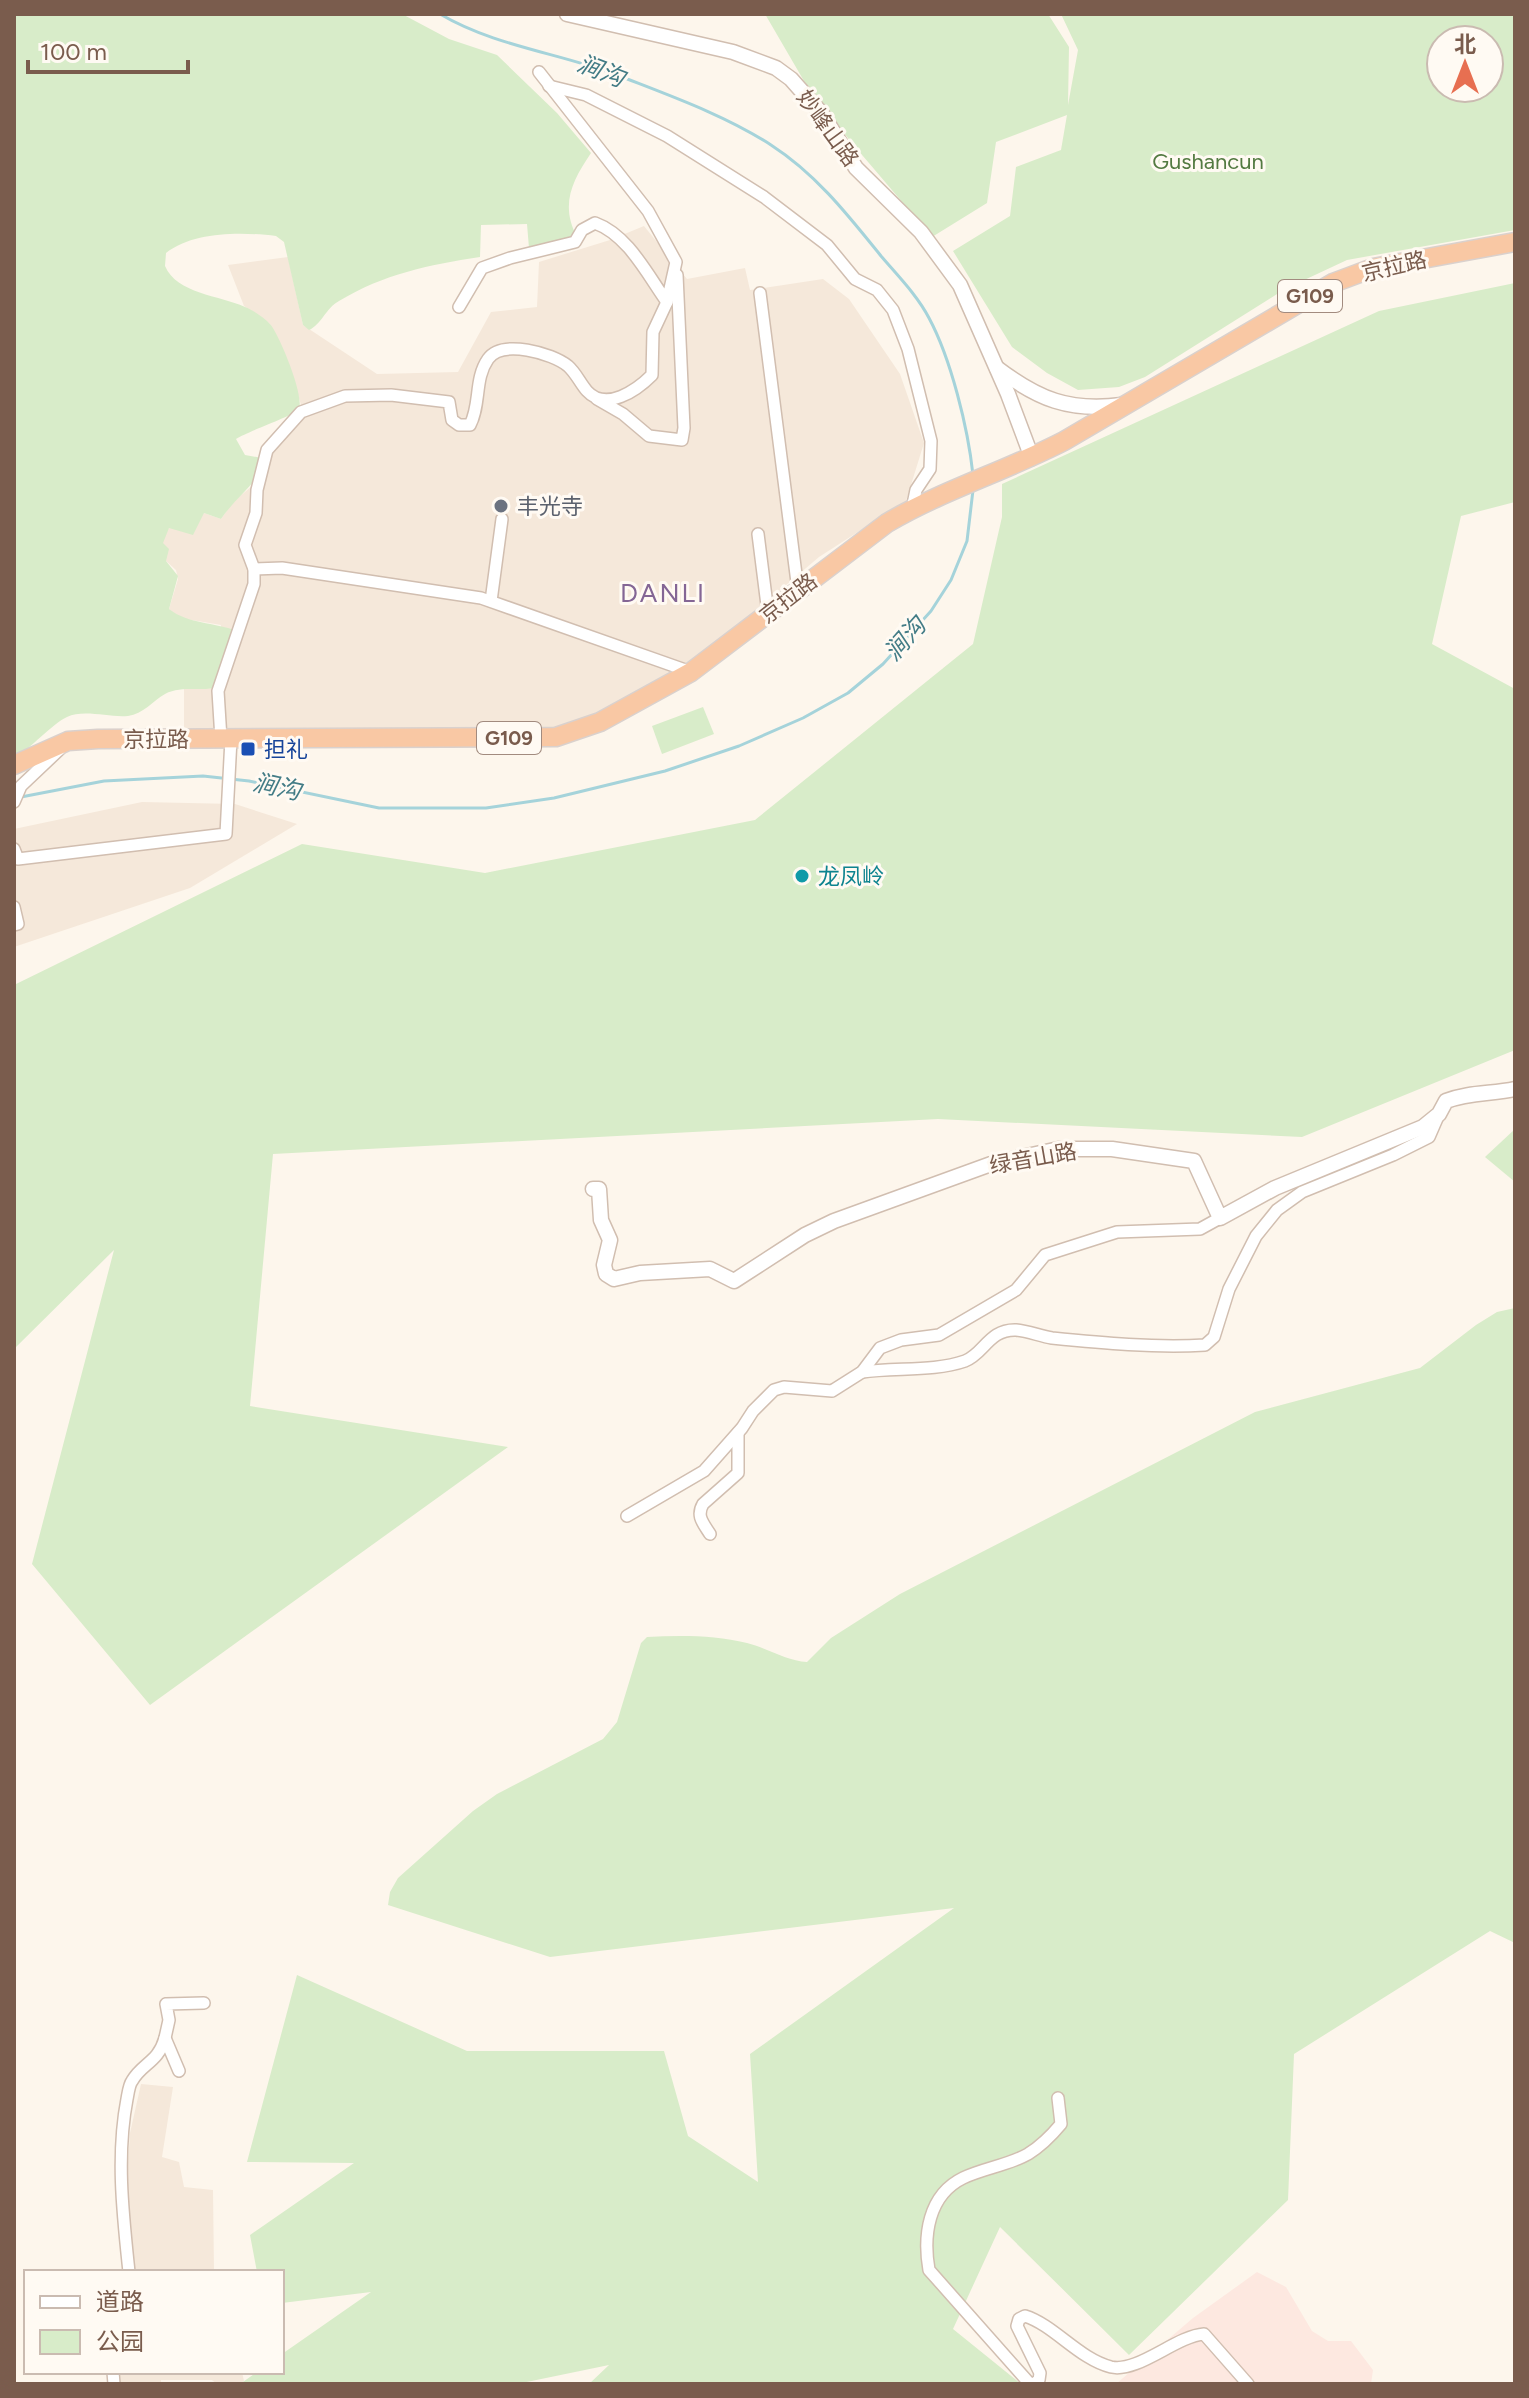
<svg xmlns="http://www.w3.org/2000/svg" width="1529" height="2398" font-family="Figtree,'Noto Sans SC',sans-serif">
  <rect width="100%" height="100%" fill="#fdf6ec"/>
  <g fill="#f5e8da">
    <polygon points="644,226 687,279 745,268 750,290 823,279 849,299 900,374 924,443 906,501 819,557 699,659 566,732 184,730 184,689 214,688 221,625 180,618 169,609 178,579 176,570 166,561 162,543 169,527 204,513 221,519 233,502 252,486 285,422 301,405 291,371 270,324 244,306 228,265 288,257 303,325 377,374 458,372 491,312 537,307 539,262 610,240"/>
    <polygon points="142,802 235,804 297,824 190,888 14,947 14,829"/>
    <polygon points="141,2084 173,2087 162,2157 179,2162 184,2187 213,2190 214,2272 133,2272 126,2194 130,2133"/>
    <polygon points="109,2372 242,2372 244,2381 240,2384 217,2384 212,2380 161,2380 161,2384 112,2384"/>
  </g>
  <polygon fill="#fde8e0" points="1257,2272 1286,2287 1312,2331 1328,2341 1351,2341 1373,2370 1371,2384 1116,2384 1193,2318"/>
  <g fill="#d8ecc9" fill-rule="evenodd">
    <path d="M14,14h388l47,25 48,16 60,58 34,40c-19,28 -31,52 -14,84l-48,11 -2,-24 -46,1 -1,32c-52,8 -96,17 -141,44 -13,7 -18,24 -30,29l-6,-5 -19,-83 -8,-6c-34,-4 -82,-5 -110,17l-1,13c12,28 54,29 80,41 8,3 19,11 25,17 9,10 37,77 28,86 -5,6 -50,21 -62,29l9,16 23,4c-11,25 -32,38 -47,60l-17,-6 -11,22 -24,-7 -6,15 6,6 -3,12 12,15 -9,33c19,15 45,13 68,22l-23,57c-16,3 -33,-2 -49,6 -12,7 -22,20 -37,22 -18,2 -44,-7 -61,1 -15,7 -36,31 -53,42z"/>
    <path d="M765,14h283l21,33 -1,58 10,-55 -17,-36h454v216l-168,30 -62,29 -140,88 -26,10 -41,3 -31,-17 -35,-26 -59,-96 57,-35 6,-49 45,-17 6,-35 -71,27 -9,61 -55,34 -81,-95 -47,-61zM1441,40h48v48h-48z"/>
    <polygon points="1515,283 1515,502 1461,516 1432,644 1515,689 1515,1050 1302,1137 938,1119 273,1154 250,1406 508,1447 150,1705 32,1564 114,1250 14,1349 14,985 302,844 485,873 755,820 973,644 1002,517 1002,484 1379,311"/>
    <polygon points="703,707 714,734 662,754 652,726"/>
    <polygon points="1515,1129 1515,1182 1485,1157"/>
    <path d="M1515,1308v635l-25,-12 -196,123 -6,146 -159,155 -129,-128 -47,102 68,55h-432l20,-19 -92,19h-277l17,-12h25v-18l89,-62 -89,11v-31h-25l-7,-37 104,-72 -107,-1 50,-187 170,76h197l24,85 70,46 -8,-128 204,-146 -404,49 -162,-52 2,-13 8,-14 75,-67 24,-17 106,-55 14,-17 24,-79 6,-6c33,-2 68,-2 100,6 20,5 40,18 60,19l24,-24 69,-44 355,-182 165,-44 56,-43 21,-13z"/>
  </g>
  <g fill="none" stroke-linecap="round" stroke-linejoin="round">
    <g stroke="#a5d3da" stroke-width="3">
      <path d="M440,14c54,32 119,39 177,61 51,20 108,40 154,70 45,29 77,70 110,111 17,20 36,39 48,62 22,41 39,110 44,157"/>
      <polyline points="21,797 104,781 203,776 249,781 379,808 486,808 554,798 665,771 739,746 803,718 848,693 883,664 931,611 951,580 967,541 973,490"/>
    </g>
    <g stroke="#d1beb0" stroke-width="14">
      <g id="minor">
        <polyline points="549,86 586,95 667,136 764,197 827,245 855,279 877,290 893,310 908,349 931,441 930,469 916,490 912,509"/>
        <polyline points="760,293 798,590"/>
        <path d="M459,307l23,-39 28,-10 65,-16 7,-12 13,-7c33,12 52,51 72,79l9,-40 -28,-51 -109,-139"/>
        <polyline points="597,399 623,414 649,436 682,440 684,428 677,275"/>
        <polyline points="758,534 768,613"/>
        <polyline points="254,569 282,568 481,598 691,672"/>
        <polyline points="491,601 502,519"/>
        <path d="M221,739l-3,-48 36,-107v-15l-9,-24 11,-32 1,-23 10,-40 34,-38 44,-16 46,-1 58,7 3,18 7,5h11c11,-21 4,-46 18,-66 14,-20 64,-6 80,7 8,7 12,17 19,25 19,21 50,-1 65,-16l1,-43 14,-30"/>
        <polyline points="14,802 21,786 60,749"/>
        <polyline points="14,849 18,859 226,834 231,739"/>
        <polyline points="14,907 18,924 14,925"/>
        <path d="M862,1372c34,-5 71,0 103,-11 19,-7 24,-32 51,-31 12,1 24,6 36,8 50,5 103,10 153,7l9,-8 15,-48 27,-53 21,-26 25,-18 91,-37 36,-18 10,-23"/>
        <polyline points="627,1516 704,1471 742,1428 753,1411 774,1390 784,1387 832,1391 862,1372 880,1348 901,1340 939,1335 1016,1290 1045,1255 1117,1232 1200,1229 1220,1218"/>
        <path d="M710,1534c-7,-11 -14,-18 -7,-30l35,-31v-40"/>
        <polyline points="165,2038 169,2020 166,2004 204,2003"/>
        <path d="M129,2272c-6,-57 -13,-116 -2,-173 1,-5 2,-14 5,-18 10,-18 26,-18 33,-43l14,33"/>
        <polyline points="113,2372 114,2384"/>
        <path d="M1030,2384l-101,-114c-6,-34 -1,-75 34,-92 21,-10 46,-13 65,-24 13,-8 23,-18 33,-30l-3,-26"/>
        <path d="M1033,2384l6,-4 1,-7 -23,-47 2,-7 6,-3c29,9 54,43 86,51 27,6 65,-31 93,-33l44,50"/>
      </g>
    </g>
    <g stroke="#d1beb0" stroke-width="17">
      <g id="tertiary">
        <polyline points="567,14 733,52 776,68 791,79 822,114 856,168 921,232 960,285 1008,394 1032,458"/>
        <path d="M997,368c41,31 72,44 125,37"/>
        <path d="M593,1189h6l2,31 9,20 -6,25 2,9 8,5 26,-6 70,-4 24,12 71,-46 29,-14 157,-57 68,-15h53l82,12 26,57 55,-30 148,-61 16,-13 7,-13c23,-9 46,-7 69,-12"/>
      </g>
    </g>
    <g stroke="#dad1cd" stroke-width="21">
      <path id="trunk" d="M14,765l54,-24 30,-2 458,-2 44,-15 91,-50 196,-149c56,-33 119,-52 177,-82l269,-158 40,-15 142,-26"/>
    </g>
    <use href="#minor" stroke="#fff" stroke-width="11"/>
    <use href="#tertiary" stroke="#fff" stroke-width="14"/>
    <use href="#trunk" stroke="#f9c8a4" stroke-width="18"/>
  </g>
  <circle fill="#6b7280" stroke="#fffaf3" stroke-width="3" cx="501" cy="506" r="8"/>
  <rect fill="#1a4fb4" stroke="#fffaf3" stroke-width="3" x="240" y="741" width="16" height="16" rx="4"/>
  <circle fill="#0f9aa8" stroke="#fffaf3" stroke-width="3" cx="802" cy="876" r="8"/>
  <g text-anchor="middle" stroke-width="6" stroke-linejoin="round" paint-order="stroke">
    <g fill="#fffaf3" stroke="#a28b7f" stroke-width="2">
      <rect x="1278" y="280" width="64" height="32" rx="6"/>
      <rect x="477" y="722" width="64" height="32" rx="6"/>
    </g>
    <g font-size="20" font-weight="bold" fill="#7a5c4d">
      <text x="1310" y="303">G109</text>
      <text x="509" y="745">G109</text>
    </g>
    <g font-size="22" fill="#7a5c4d" stroke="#fffaf3">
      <text transform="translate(828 128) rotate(54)" y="8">妙峰山路</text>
      <text transform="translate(1394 266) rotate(-13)" y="8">京拉路</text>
      <text transform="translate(788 598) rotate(-38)" y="8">京拉路</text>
      <text x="156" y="747">京拉路</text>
      <text transform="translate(1033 1158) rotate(-10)" y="8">绿音山路</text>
    </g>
    <g font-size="22" fill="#537a41" stroke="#fffaf3">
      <text x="1208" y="169">Gushancun</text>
    </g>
    <g font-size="22" fill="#5b616d" stroke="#fffaf3" text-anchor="start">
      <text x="517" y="514">丰光寺</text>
    </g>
    <g font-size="22" fill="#164399" stroke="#fffaf3" text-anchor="start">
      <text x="264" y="757">担礼</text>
    </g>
    <g font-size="22" fill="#0d838f" stroke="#fffaf3" text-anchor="start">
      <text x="818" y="884">龙凤岭</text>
    </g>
    <g font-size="24" font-style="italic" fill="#437c86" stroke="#fffaf3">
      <text transform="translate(601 71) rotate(21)" y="8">涧沟</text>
      <text transform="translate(905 639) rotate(-48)" y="8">涧沟</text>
      <text transform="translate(277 787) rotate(12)" y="8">涧沟</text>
    </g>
    <g font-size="26" letter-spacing="2" fill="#846695" stroke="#fffaf3">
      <text x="663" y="602">DANLI</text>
    </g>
  </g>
  <rect width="1529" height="2398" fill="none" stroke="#7a5c4d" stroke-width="32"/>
  <rect x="24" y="2270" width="260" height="104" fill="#fffaf3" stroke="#cabbb1" stroke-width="2"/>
  <rect x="40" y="2296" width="40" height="12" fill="#ffffff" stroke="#cabbb1" stroke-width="2"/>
  <text x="96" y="2310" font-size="24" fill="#7a5c4d">道路</text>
  <rect x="40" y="2330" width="40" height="24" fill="#d8ecc9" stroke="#cabbb1" stroke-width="2"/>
  <text x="96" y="2350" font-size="24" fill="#7a5c4d">公园</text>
  <g transform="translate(1465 64)"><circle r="38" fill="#fffaf3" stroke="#cabbb1" stroke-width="2"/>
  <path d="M0-6L14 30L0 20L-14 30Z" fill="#e76f51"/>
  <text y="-12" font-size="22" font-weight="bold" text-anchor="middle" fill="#7a5c4d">北</text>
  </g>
  <path d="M28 60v12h160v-12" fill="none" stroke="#7a5c4d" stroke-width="4"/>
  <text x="40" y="60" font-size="24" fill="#7a5c4d" stroke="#fffaf3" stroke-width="6" paint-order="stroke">100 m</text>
</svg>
